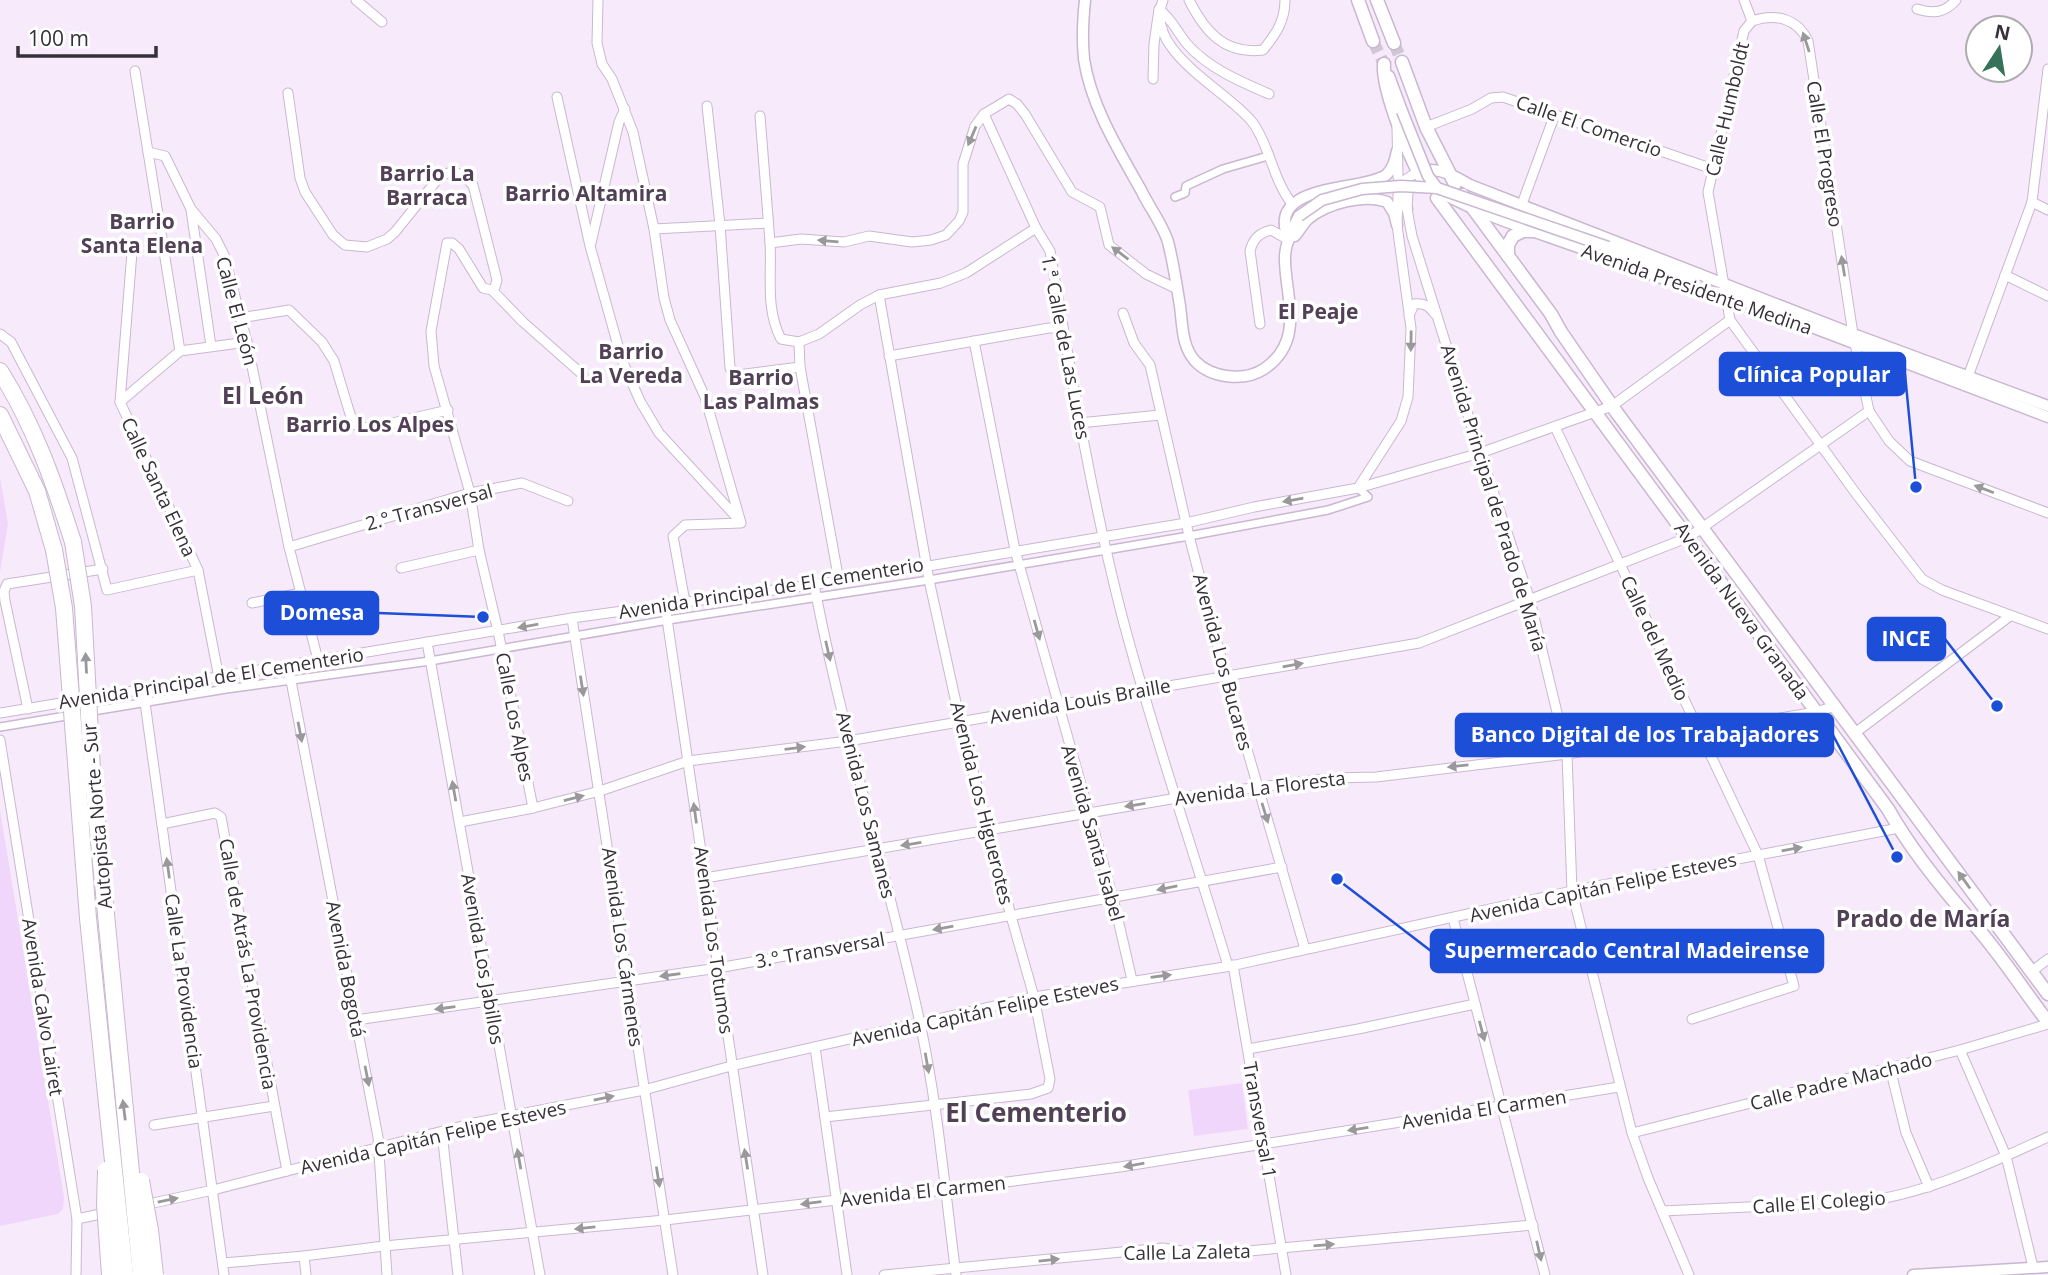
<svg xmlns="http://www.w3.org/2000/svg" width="2048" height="1275" font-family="'Open Sans',sans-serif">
  <rect width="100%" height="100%" fill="#f7ebfb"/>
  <g fill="#f1d6fb">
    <polygon points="0,477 8,524 0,572"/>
    <polygon points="0,810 64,1197 63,1209 58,1214 0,1226"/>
    <polygon points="1242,1083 1248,1129 1194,1136 1188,1090"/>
  </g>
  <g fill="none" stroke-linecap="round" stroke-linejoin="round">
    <g stroke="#d1c6d4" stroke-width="12" stroke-dasharray="12 6" stroke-linecap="butt">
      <polyline points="1373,41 1384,64"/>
      <polyline points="1394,43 1402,62"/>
    </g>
    <g stroke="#cab7d1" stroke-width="10">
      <g id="pedestrian">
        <polyline points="1175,197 1185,193 1186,186 1223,169 1268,156"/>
        <polyline points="87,712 226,689 430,661 668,620 929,580 1189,536 1328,510 1368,497 1358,488"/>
        <polyline points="0,727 72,715"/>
      </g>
    </g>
    <g stroke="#cab7d1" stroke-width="11">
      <g id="minor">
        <polyline points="356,0 382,22"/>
        <polyline points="598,0 597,43 602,64 612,79 633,132 654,229 664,298 670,320 705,397 741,523 685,525 673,536 685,602"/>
        <path d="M1163,0c-21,51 65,90 90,123 17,23 20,58 40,82"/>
        <path d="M1189,0c16,32 36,55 74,50 13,-16 22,-29 22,-50"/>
        <polyline points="1744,0 1752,21"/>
        <path d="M1917,9c16,5 28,4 39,-9"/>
        <polyline points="1752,21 1744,31 1708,192 1730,320 1857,495 1922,579 1942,590 2048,629"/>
        <path d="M1752,21c23,-8 45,-3 56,20l45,293 16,77 20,30 21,20 138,52"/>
        <polyline points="135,71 180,351"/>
        <path d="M1153,79l1,-35 5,-35c13,10 18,23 28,35 21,24 54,38 82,50"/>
        <polyline points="288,93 300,178 305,192 333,235 345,245 367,247 387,239 395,232 441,175 452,172 463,175 473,185 497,280 495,287 492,290"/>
        <polyline points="557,97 590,246 622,360 640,401 659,433 740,521"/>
        <polyline points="707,106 720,225 730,368 738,375 800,367"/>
        <path d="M984,114l52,114 14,23c21,122 41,245 72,365 31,118 71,233 106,350"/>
        <path d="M760,116c3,42 7,84 10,126 2,33 -5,66 11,97l18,3 20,-8 41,-29 19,-10 62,-12 25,-10 70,-45"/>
        <polyline points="1397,127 1398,177"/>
        <polyline points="1426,127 1472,109 1491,98 1503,97 1713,169"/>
        <polyline points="148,152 165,156 191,209 216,239 224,255 247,342 289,547 318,660"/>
        <polyline points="1398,188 1405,180 1417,172"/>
        <polyline points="1408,194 1407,209 1412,236 1480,453 1530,600 1567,754 1572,891 1632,1133 1648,1178 1689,1275"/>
        <polyline points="2032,202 2048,210"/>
        <polyline points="1522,204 1555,114"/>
        <polyline points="191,210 211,346"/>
        <polyline points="654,229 768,223"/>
        <polyline points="591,243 619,122 625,109"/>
        <polyline points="770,243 801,239 844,242 869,236 912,242 931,240 946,235 959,221 963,212 963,164 975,126 984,114 1009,99 1017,104 1025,114 1072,192 1100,207 1109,245 1146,274 1177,289"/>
        <polyline points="132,252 120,402 198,570 219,678"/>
        <polyline points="2005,275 2048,296"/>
        <polyline points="492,290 483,288 459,249 452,243 447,243 431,331 434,366 470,493 479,550 498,631 533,808"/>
        <polyline points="492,290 523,322 583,375"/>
        <polyline points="1123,313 1134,343 1150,365 1189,536 1226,677 1305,949"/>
        <path d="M1409,316l5,-12c11,-1 15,2 21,10"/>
        <polyline points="240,318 289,310 322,342 334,361 353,424 362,427 371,428 448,410"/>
        <path d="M1260,324l-10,-73c3,-12 9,-18 21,-21l18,10"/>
        <polyline points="0,334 11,342 72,458 107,590 198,570"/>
        <polyline points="974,341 1015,550 1113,898 1132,980"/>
        <polyline points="799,342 800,367 839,581"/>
        <polyline points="889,356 1049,328 1063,328"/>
        <polyline points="1966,382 2032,202 2048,69"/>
        <polyline points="120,402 180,351 247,342"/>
        <polyline points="1079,423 1160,415"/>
        <polyline points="1555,427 1758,855 1794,986 1692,1019"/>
        <polyline points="1358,488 1480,453 1612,406 1730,320"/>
        <polyline points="289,547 470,493 522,483 568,501"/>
        <polyline points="401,568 479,550"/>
        <path d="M814,584c28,148 74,292 106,439 18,83 25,168 36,252"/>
        <polyline points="252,603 301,593"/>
        <polyline points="665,605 763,1275"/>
        <polyline points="572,618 673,1275"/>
        <polyline points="427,642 540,1275"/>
        <polyline points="288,665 378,1137 387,1275"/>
        <polyline points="143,688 224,1275"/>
        <polyline points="28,709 5,601 4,591 7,584 103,569"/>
        <polyline points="0,713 572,618 839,581 1186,523 1254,507 1358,488 1401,421 1408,397 1411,328 1397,225 1398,195"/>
        <polyline points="1855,733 2010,616"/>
        <polyline points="0,740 77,1219 76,1275"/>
        <polyline points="460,822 533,808 600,791 688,761 848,741 1419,643 1689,537 1869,411"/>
        <polyline points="162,824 215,813 221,817 287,1171"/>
        <polyline points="705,878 1189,796 1332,778 1376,777 1567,754 1816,712 1835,706"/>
        <polyline points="1453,918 1545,1275"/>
        <polyline points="1233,965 1286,1275"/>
        <polyline points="2031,972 2048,959"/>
        <polyline points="356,1020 718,968 1282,867"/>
        <polyline points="815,1047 847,1275"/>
        <polyline points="1248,1049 1358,1029 1475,1004"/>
        <polyline points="1960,1050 2006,1156 2033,1267"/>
        <polyline points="1890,1068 1906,1133 1929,1187"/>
        <polyline points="825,1117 1031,1094 1048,1088 1050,1079 1034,997 1011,916 960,721 929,580 879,295"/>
        <polyline points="154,1125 274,1106"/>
        <polyline points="442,1133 458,1275"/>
        <polyline points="1632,1133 1960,1050 2048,1024"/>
        <polyline points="144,1205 213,1190 474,1123 644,1090 731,1066 1034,997 1231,966 1572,891 1899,828"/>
        <path d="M1662,1211l197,-9c66,-7 129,-38 189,-65"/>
        <polyline points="77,1219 110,1212"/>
        <polyline points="304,1256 306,1275"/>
        <polyline points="223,1263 304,1256 384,1246 665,1220 837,1200 946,1190 1120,1167 1619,1087"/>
        <polyline points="884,1275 1163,1248 1205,1255 1533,1225"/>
      </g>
    </g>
    <g stroke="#cab7d1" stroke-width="13">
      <g id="tertiary">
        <path d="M1085,0c-2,19 -3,40 -1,59 7,47 34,90 57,131 8,17 22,35 27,52 5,19 8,39 11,58 4,20 1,44 16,61 16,17 49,21 69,8 41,-28 22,-70 21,-108 -1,-14 7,-33 14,-45"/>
        <polyline points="1389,76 1402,111"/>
        <path d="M1417,172c22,-6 35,3 53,13l383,149 195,72"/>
        <polyline points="1402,193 1407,209"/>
        <path d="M1444,194c44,24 93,38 139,55 47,17 93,38 142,45l323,123"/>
        <path d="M1295,236c4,-5 8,-12 13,-17 18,-15 56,-26 79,-17l7,11 3,12"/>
        <path d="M1289,240c-26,-59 75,-48 97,-65 7,-6 9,-15 11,-24"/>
        <polyline points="1608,247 1690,280"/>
        <polyline points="1913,1275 2048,1267"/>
      </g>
    </g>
    <g stroke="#cab7d1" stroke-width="15">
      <g id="secondary">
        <polyline points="1358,0 1373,41"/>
        <polyline points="1377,0 1394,43"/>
        <polyline points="1402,62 1426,127 1455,184"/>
        <path d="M1384,64c-2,26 27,98 42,121"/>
        <polyline points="1463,195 1551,314 1561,332 1617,413 2048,994"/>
        <path d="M1437,198l451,611c23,41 53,78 84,113 28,31 51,68 76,100"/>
        <polyline points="1508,256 1508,245 1513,236 1523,231 1534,231"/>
      </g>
    </g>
    <g stroke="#cab7d1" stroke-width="18">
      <g id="motorway">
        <path d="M0,371c34,54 54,111 73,171"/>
        <polyline points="0,415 37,491 54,550"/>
        <polyline points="88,918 107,1104"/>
      </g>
    </g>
    <use href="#pedestrian" stroke="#fff" stroke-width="7"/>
    <use href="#minor" stroke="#fff" stroke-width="9"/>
    <use href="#tertiary" stroke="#fff" stroke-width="10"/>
    <use href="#secondary" stroke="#fff" stroke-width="12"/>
    <use href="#motorway" stroke="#fff" stroke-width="16"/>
    <g stroke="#cab7d1" stroke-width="13" stroke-linecap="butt">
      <g id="tertiary-bridge">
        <polyline points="1402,111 1428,176 1437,188"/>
        <polyline points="1299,216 1322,200 1362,189 1401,186 1437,188 1608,247"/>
      </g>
    </g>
    <g stroke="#cab7d1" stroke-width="18" stroke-linecap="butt">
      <g id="motorway-bridge">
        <polyline points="73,542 83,606 92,770 141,1275"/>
        <polyline points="54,550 64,608 88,918"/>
        <polyline points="107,1104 125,1275"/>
        <polyline points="106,1170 105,1204 110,1275"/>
        <polyline points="141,1181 150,1230 155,1275"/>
      </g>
    </g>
    <use href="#tertiary-bridge" stroke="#fff" stroke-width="10"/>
    <use href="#motorway-bridge" stroke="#fff" stroke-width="16"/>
  </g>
  <defs><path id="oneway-solid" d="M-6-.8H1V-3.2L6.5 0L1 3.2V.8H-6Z" transform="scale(1.75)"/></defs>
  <g fill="#9b989c">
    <use href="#oneway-solid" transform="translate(1806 42) rotate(-108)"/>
    <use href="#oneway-solid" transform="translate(972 136) rotate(113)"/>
    <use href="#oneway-solid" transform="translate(828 241) rotate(-175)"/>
    <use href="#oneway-solid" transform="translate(1120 253) rotate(-143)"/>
    <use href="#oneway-solid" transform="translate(1843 266) rotate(-99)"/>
    <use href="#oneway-solid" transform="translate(1411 341) rotate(91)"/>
    <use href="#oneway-solid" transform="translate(1984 489) rotate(-159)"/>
    <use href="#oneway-solid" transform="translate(1293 500) rotate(170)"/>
    <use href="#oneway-solid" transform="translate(528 626) rotate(170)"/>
    <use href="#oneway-solid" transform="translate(1037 630) rotate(74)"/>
    <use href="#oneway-solid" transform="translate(828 651) rotate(77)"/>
    <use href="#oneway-solid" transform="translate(86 663) rotate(-93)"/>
    <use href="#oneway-solid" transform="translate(1293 665) rotate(-10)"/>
    <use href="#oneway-solid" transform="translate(582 686) rotate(81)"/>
    <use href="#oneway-solid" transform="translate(300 732) rotate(79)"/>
    <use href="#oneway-solid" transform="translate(795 748) rotate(-7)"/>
    <use href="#oneway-solid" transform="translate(1458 766) rotate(174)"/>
    <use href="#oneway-solid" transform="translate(454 791) rotate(-100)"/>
    <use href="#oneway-solid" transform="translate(574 798) rotate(-14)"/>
    <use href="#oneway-solid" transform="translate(1135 805) rotate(171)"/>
    <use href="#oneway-solid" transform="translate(695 813) rotate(-98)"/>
    <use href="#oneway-solid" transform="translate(1265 813) rotate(73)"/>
    <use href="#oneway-solid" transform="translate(911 844) rotate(171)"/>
    <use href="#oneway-solid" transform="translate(1792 849) rotate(-10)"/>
    <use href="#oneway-solid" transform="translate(168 868) rotate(-98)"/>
    <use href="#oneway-solid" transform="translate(1964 880) rotate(-126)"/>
    <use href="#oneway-solid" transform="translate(1167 888) rotate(169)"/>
    <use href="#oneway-solid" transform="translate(943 928) rotate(170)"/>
    <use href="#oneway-solid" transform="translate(670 975) rotate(172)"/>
    <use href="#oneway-solid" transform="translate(1161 976) rotate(-8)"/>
    <use href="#oneway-solid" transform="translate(445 1008) rotate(172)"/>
    <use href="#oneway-solid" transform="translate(1482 1031) rotate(75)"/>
    <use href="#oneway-solid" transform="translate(927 1063) rotate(80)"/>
    <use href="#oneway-solid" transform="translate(367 1076) rotate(79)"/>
    <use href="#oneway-solid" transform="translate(604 1098) rotate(-12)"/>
    <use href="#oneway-solid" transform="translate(124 1110) rotate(-97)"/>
    <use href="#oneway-solid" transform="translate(1358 1129) rotate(171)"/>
    <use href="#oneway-solid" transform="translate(519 1159) rotate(-100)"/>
    <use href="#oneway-solid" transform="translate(746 1159) rotate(-99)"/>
    <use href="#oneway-solid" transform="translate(1134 1165) rotate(170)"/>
    <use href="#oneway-solid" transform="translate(658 1177) rotate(81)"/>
    <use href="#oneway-solid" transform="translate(168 1200) rotate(-12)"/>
    <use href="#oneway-solid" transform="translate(811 1203) rotate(173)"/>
    <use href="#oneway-solid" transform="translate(585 1228) rotate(174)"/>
    <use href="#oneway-solid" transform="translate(1324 1245) rotate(-5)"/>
    <use href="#oneway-solid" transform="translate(1539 1251) rotate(77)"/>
    <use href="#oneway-solid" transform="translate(1049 1260) rotate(-6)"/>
  </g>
  <g text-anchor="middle" stroke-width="7" stroke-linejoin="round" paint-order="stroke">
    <g font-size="19" fill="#37303a" stroke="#fff">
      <text transform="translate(1727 109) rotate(-77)" y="7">Calle Humboldt</text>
      <text transform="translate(1589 126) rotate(19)" y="7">Calle El Comercio</text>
      <text transform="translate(1825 154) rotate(81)" y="7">Calle El Progreso</text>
      <text transform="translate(1697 289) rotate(19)" y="7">Avenida Presidente Medina</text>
      <text transform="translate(237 311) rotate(75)" y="7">Calle El León</text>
      <text transform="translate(1066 347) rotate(79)" y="7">1.ª Calle de Las Luces</text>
      <text transform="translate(159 487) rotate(65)" y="7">Calle Santa Elena</text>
      <text transform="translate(1494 498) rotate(73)" y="7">Avenida Principal de Prado de María</text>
      <text transform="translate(429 507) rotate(-15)" y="7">2.° Transversal</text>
      <text transform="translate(771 588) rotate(-9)" y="7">Avenida Principal de El Cementerio</text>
      <text transform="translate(1742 611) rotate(54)" y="7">Avenida Nueva Granada</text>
      <text transform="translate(1655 638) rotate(65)" y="7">Calle del Medio</text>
      <text transform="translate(1223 662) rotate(75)" y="7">Avenida Los Bucares</text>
      <text transform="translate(211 678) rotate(-9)" y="7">Avenida Principal de El Cementerio</text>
      <text transform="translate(1080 701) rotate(-10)" y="7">Avenida Louis Braille</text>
      <text transform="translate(515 717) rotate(79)" y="7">Calle Los Alpes</text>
      <text transform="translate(1260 788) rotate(-7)" y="7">Avenida La Floresta</text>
      <text transform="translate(982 803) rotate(76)" y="7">Avenida Los Higuerotes</text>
      <text transform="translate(866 805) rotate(76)" y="7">Avenida Los Samanes</text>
      <text transform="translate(97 816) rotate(-95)" y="7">Autopista Norte - Sur</text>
      <text transform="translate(1093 833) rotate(74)" y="7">Avenida Santa Isabel</text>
      <text transform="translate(1603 887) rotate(-12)" y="7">Avenida Capitán Felipe Esteves</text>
      <text transform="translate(714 940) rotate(82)" y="7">Avenida Los Totumos</text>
      <text transform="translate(623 947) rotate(82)" y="7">Avenida Los Cármenes</text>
      <text transform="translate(820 950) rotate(-10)" y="7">3.° Transversal</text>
      <text transform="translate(483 959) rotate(80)" y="7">Avenida Los Jabillos</text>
      <text transform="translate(248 964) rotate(80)" y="7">Calle de Atrás La Providencia</text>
      <text transform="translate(346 969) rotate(79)" y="7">Avenida Bogotá</text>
      <text transform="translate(184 981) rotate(82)" y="7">Calle La Providencia</text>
      <text transform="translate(43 1007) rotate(81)" y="7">Avenida Calvo Lairet</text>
      <text transform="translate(985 1011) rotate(-12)" y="7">Avenida Capitán Felipe Esteves</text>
      <text transform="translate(1841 1081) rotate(-14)" y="7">Calle Padre Machado</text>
      <text transform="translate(1484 1109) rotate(-9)" y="7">Avenida El Carmen</text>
      <text transform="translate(1260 1120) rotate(80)" y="7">Transversal 1</text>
      <text transform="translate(433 1137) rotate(-13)" y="7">Avenida Capitán Felipe Esteves</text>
      <text transform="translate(923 1191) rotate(-6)" y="7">Avenida El Carmen</text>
      <text transform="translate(1819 1202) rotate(-4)" y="7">Calle El Colegio</text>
      <text transform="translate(1187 1252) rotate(-1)" y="7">Calle La Zaleta</text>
    </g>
    <g font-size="21" font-weight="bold" fill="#514056" stroke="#fff">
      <text x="427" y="181">Barrio La<tspan x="427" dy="24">Barraca</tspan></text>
      <text x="586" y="201">Barrio Altamira</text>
      <text x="142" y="229">Barrio<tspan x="142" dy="24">Santa Elena</tspan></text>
      <text x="1318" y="319">El Peaje</text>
      <text x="631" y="359">Barrio<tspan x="631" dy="24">La Vereda</tspan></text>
      <text x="761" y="385">Barrio<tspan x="761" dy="24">Las Palmas</tspan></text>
      <text x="370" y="432">Barrio Los Alpes</text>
    </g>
    <g font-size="23" font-weight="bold" fill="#514056" stroke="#fff">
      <text x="263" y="404">El León</text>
      <text x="1923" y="927">Prado de María</text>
    </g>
    <g font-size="26" font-weight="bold" fill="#514056" stroke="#fff">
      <text x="1036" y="1122">El Cementerio</text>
    </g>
  </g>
  <path fill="none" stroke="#1d4ed8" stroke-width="2.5" d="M1916 487L1905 374M483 617L378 613M1997 706L1945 639M1897 857L1833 735M1337 879L1431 951"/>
  <g fill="#1d4ed8" stroke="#fff" stroke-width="2.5">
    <circle cx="1916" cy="487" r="7"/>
    <circle cx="483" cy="617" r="7"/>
    <circle cx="1997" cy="706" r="7"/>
    <circle cx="1897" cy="857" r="7"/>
    <circle cx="1337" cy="879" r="7"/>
  </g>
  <g fill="#1d4ed8" stroke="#1d4ed8" stroke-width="2.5">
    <rect x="1720" y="353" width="185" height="42" rx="7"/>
    <rect x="265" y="592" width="113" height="42" rx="7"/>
    <rect x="1868" y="618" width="77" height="42" rx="7"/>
    <rect x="1456" y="714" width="377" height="42" rx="7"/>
    <rect x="1431" y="930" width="392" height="42" rx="7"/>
  </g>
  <g font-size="21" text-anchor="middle" font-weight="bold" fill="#fff">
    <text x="1812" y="382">Clínica Popular</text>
    <text x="322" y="620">Domesa</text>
    <text x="1906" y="646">INCE</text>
    <text x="1645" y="742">Banco Digital de los Trabajadores</text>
    <text x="1627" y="958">Supermercado Central Madeirense</text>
  </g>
  <g transform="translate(1999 49) rotate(12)"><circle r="33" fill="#ffffff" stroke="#afacb0" stroke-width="2"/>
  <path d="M0-5L12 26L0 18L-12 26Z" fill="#36715a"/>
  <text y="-10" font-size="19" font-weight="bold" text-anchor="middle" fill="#37303a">N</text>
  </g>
  <path d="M18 46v10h138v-10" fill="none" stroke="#37303a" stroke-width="3.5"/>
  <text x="28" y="46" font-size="21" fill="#37303a" stroke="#ffffff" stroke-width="5" paint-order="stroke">100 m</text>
</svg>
